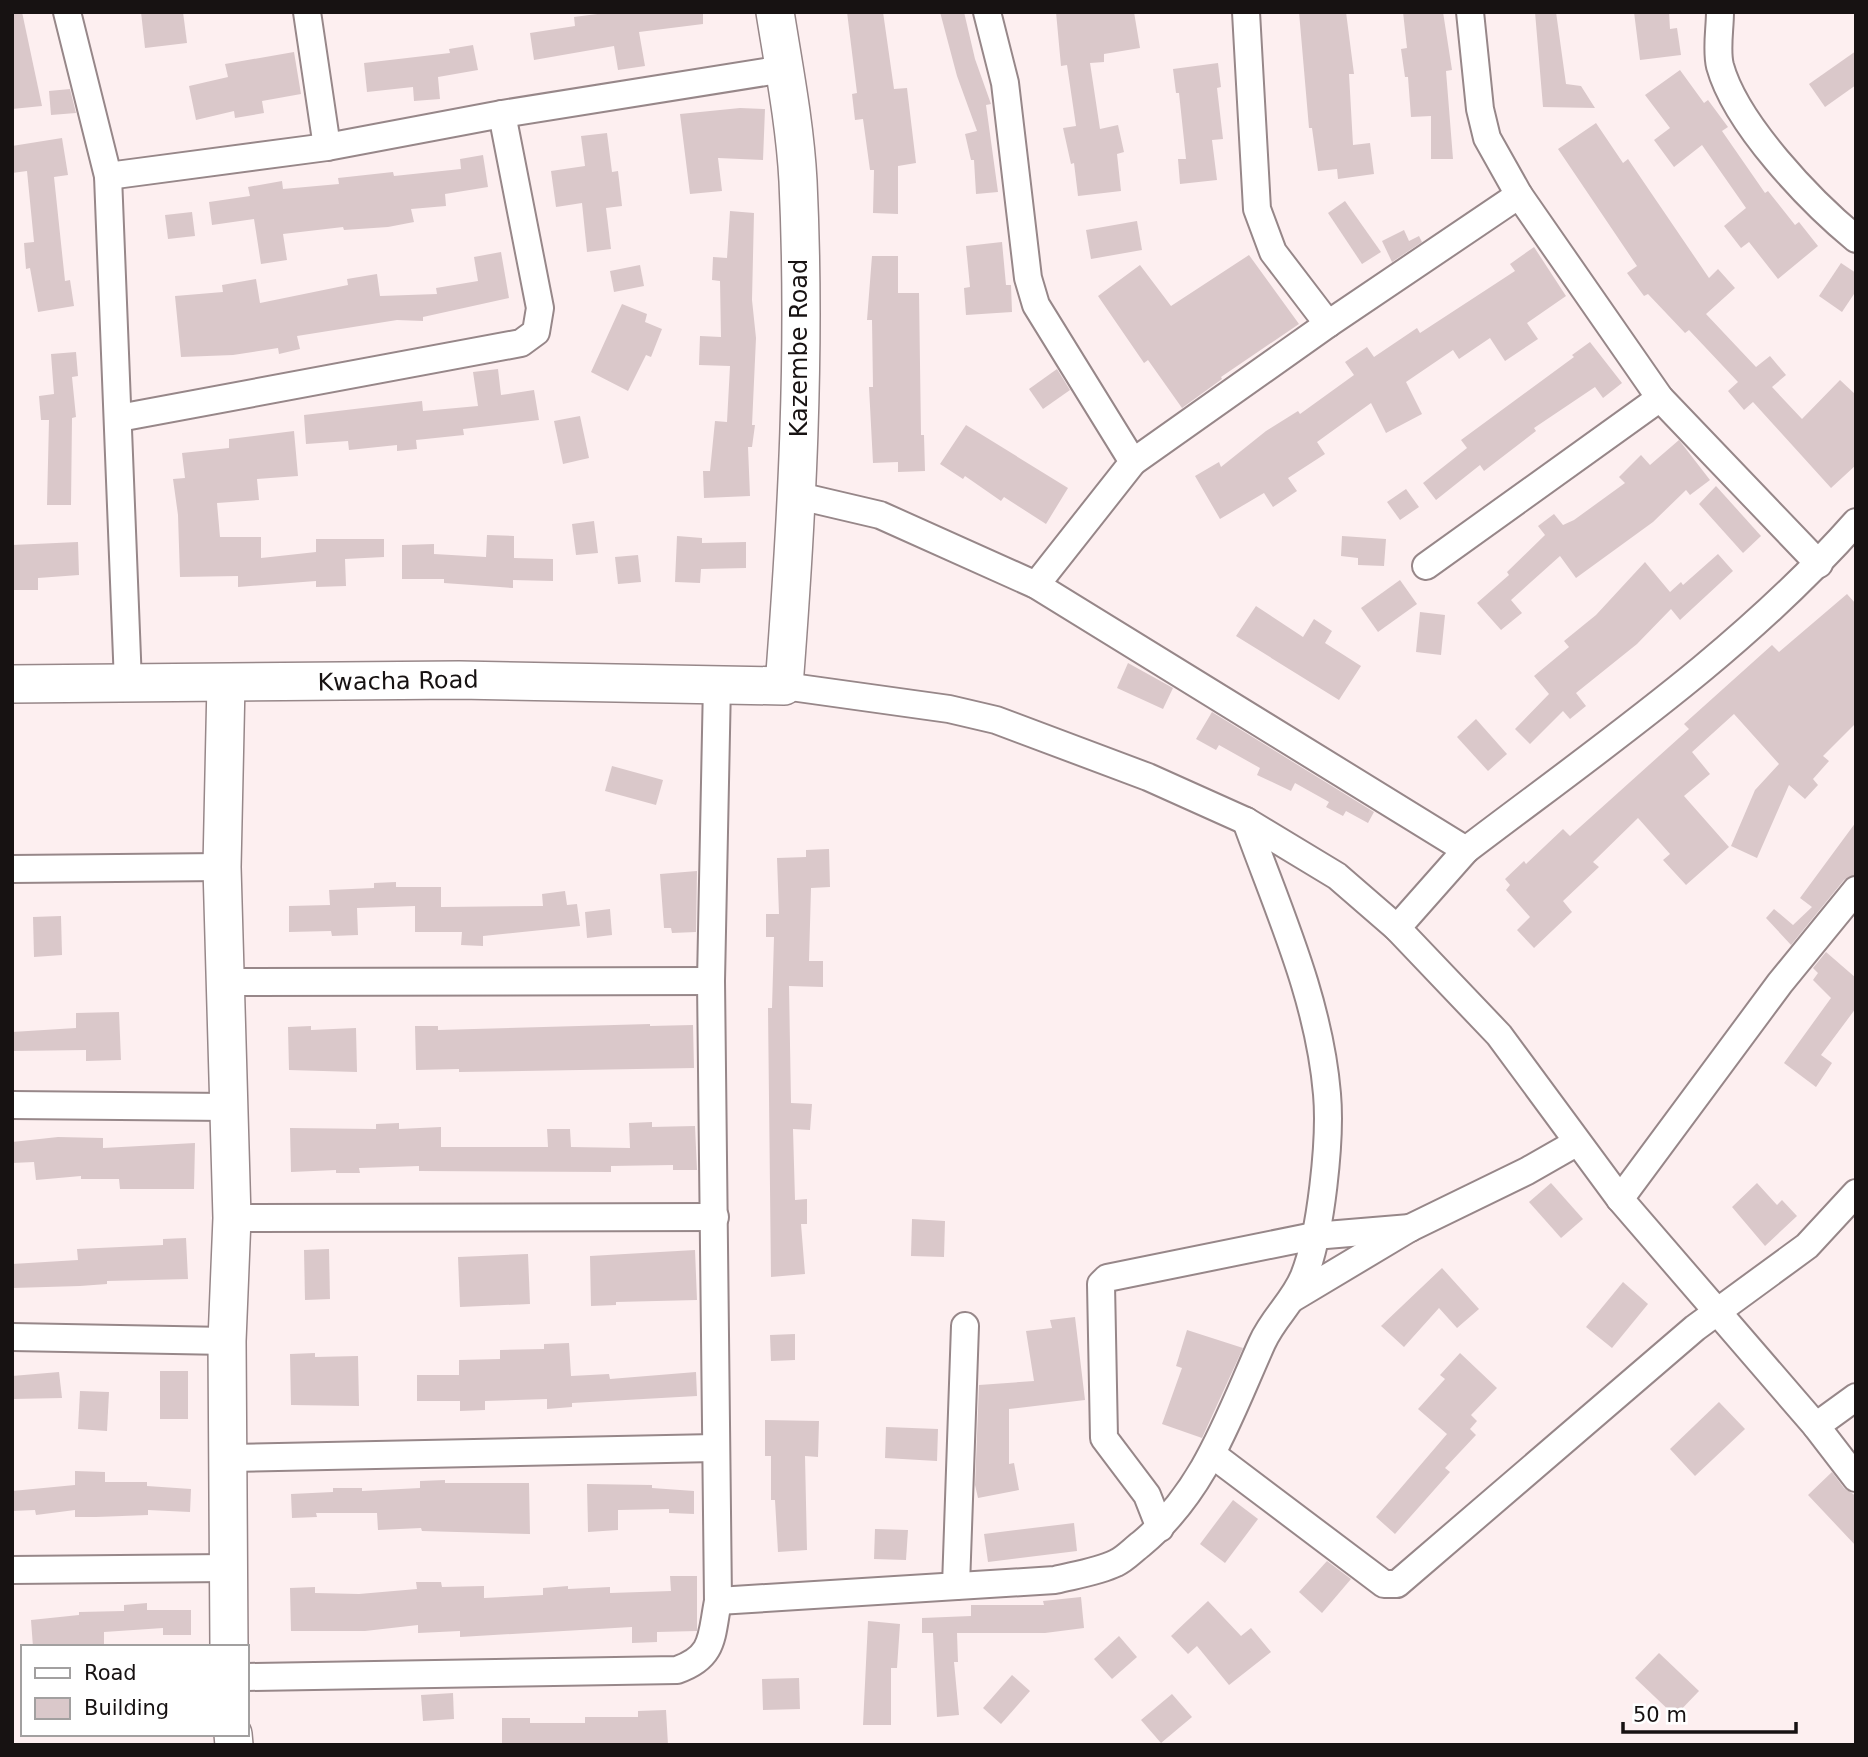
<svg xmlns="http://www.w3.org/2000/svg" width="1868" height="1757" font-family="'DejaVu Sans',sans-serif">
  <rect width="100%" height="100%" fill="#fdeff0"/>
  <g fill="#dac8ca">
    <polygon points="12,12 22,12 42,106 12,109"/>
    <polygon points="141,12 183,12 187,43 145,48"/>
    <polygon points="613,12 703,12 703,24 639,32 645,66 618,70 614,46 534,60 530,33 575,26 574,17"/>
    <polygon points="847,12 883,12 894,89 907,88 916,163 898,166 898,214 873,213 874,170 870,170 863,119 855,120 852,94 857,93"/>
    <polygon points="940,12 964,12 975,59 991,104 986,105 998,192 976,194 974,160 971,160 965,134 977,131 957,76"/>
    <polygon points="1056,12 1134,12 1140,48 1104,54 1104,62 1090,63 1100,129 1118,125 1124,152 1117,154 1121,191 1078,196 1074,163 1071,164 1063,128 1076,126 1067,65 1061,66"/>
    <polygon points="1299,12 1346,12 1354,74 1349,74 1353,145 1370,143 1374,174 1338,179 1337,169 1318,171 1312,128 1309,128"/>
    <polygon points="1403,12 1443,12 1452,70 1446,71 1453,159 1431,159 1431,116 1411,117 1408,77 1405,77 1401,49 1407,48"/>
    <polygon points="1535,12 1556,12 1566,84 1581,86 1595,108 1543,107"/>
    <polygon points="1634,12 1669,12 1670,29 1677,28 1681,55 1640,60"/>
    <polygon points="473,45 478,70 438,77 440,99 414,101 413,87 367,92 364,63 450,53 449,49"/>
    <polygon points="1856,51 1856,85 1825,107 1809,84"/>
    <polygon points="294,52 301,94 262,101 264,113 235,118 234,111 196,120 189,86 228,77 225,64"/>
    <polygon points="1218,63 1221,87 1217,88 1223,139 1212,140 1217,180 1180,184 1178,159 1186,159 1179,93 1176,93 1173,69"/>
    <polygon points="1680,70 1704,103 1708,100 1728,127 1722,131 1765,193 1768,191 1795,225 1799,222 1818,246 1778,279 1749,242 1741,248 1724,226 1746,208 1702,145 1674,167 1654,140 1670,128 1645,95"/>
    <polygon points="70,89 76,113 51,115 49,91"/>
    <polygon points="740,108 765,109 763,160 718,158 722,191 690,194 680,114"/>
    <polygon points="1596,123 1623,163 1628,159 1709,278 1718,269 1735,288 1706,314 1756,367 1770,356 1786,375 1772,387 1802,419 1840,380 1856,395 1856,465 1831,488 1753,402 1744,410 1728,391 1738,382 1689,330 1685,333 1648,294 1644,296 1627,273 1637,266 1558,149"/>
    <polygon points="607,133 612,172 618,171 622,206 606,208 611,249 587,252 582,203 556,207 551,171 585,166 581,136"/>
    <polygon points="62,138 68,175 54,177 65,281 70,280 74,306 38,312 30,268 26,269 24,243 34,242 27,171 12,173 12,146"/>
    <polygon points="483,155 488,187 445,194 446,206 411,209 414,222 388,227 344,230 343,227 283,234 287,260 261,264 254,219 212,225 209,202 250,196 248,187 282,181 283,189 339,184 338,178 393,172 394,176 461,169 460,159"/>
    <polygon points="1345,201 1381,252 1362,264 1328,213"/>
    <polygon points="730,211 754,213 752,300 756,338 752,425 755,425 752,447 748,447 750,496 704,498 703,471 710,471 715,421 727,422 730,366 699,365 700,336 721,337 720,281 712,280 713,257 727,258"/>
    <polygon points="192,212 195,236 168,239 165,215"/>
    <polygon points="1137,221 1142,250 1091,259 1086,230"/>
    <polygon points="1404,230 1409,241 1419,236 1422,242 1392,262 1382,241"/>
    <polygon points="1002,242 1006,285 1011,285 1012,312 966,315 964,288 970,287 966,246"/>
    <polygon points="1534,247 1566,296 1527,323 1538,339 1505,361 1490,338 1459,359 1453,350 1406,382 1422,414 1386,433 1371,403 1317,442 1325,454 1288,478 1297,491 1273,507 1264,493 1220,519 1195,476 1219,462 1221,467 1266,431 1298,411 1300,414 1354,375 1345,362 1367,347 1374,357 1417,328 1420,333 1515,271 1510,264"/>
    <polygon points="501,252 509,298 423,317 423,321 397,320 297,336 300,349 279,354 278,348 233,355 181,357 175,296 223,292 222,285 256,279 260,303 348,285 347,279 377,274 380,296 437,294 436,288 478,281 474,257"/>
    <polygon points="1249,255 1299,324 1221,377 1222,379 1182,408 1148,360 1144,363 1098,296 1140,265 1171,306"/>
    <polygon points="872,256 898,256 898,293 919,293 921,435 924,435 925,471 898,472 898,462 873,463 869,387 873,387 872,320 867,320"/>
    <polygon points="1841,263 1856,273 1856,291 1842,312 1819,296"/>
    <polygon points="640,265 644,286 614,292 610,271"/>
    <polygon points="622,304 647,314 645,322 662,329 651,357 646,355 628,391 591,372"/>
    <polygon points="1590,342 1622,383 1603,398 1595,387 1534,428 1536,431 1484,471 1480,465 1436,500 1423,483 1467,448 1461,440 1574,357 1572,355"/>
    <polygon points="76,352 78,376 72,377 76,417 72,418 71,505 47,505 49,420 41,420 39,396 54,394 51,354"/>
    <polygon points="498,369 501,395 534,390 539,420 463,429 464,435 416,440 417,449 397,451 397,445 349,450 348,441 306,444 304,415 422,401 423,411 478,406 473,372"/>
    <polygon points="1057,369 1070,390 1043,409 1029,389"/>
    <polygon points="580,416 589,458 563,464 554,421"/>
    <polygon points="966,425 1068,488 1046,524 1004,497 1001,501 965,476 963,479 940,464"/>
    <polygon points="294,431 298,476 257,479 259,500 217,503 220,537 261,537 261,558 316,552 316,539 384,539 384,557 345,559 346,586 316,587 316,581 238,587 238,576 180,577 178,515 173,479 185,478 182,453 229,448 229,439"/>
    <polygon points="1679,440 1710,480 1690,495 1686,490 1653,522 1576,578 1560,556 1511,600 1522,613 1501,630 1477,603 1509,575 1507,572 1545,535 1538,526 1554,514 1563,525 1574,520 1625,483 1619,477 1641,455 1650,465"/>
    <polygon points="1716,486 1761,536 1743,553 1699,504"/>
    <polygon points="1406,489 1419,507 1400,520 1387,502"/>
    <polygon points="594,521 598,553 576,555 572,524"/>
    <polygon points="487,535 514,536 514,558 553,559 553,581 513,580 513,588 444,583 444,579 402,579 402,545 434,544 434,554 486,557"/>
    <polygon points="677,536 702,538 702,543 746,542 746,568 701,569 700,583 675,582"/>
    <polygon points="1342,536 1386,539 1384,566 1358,565 1358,558 1341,556"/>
    <polygon points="78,542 79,575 38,578 38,590 13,590 12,545"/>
    <polygon points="1718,554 1733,571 1680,620 1671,609 1637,644 1576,693 1586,706 1570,719 1563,711 1530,744 1515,729 1549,694 1534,676 1569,647 1564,641 1596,615 1645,562 1670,592 1681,582 1683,585"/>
    <polygon points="638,555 641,582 618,584 615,557"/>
    <polygon points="1400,580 1417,604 1378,632 1361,608"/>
    <polygon points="1847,594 1856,604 1856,723 1823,756 1829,761 1813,779 1818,785 1805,799 1789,785 1757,858 1731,846 1755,790 1779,764 1734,714 1692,752 1710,774 1684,796 1729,847 1686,885 1663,860 1670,854 1638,818 1593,862 1599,867 1563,901 1572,912 1534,948 1517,930 1530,917 1506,890 1510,885 1505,879 1524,861 1526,864 1563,829 1570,836 1689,729 1684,724 1772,645 1779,652"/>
    <polygon points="1256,606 1303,637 1314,619 1332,631 1325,643 1361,666 1339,700 1236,636"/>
    <polygon points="1420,612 1445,615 1441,655 1416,652"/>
    <polygon points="1128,663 1173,688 1163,709 1117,688"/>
    <polygon points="1212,712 1374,812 1368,823 1346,811 1343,816 1326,807 1329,802 1295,783 1291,791 1257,775 1260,768 1219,745 1216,750 1196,739"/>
    <polygon points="1476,719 1507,754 1488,771 1457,737"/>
    <polygon points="612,766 663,780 656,805 605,791"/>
    <polygon points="1856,822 1856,875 1844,880 1791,945 1766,918 1774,909 1793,925 1812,907 1800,898"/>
    <polygon points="829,849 830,887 811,888 809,961 823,961 823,987 789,986 791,1103 812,1104 810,1130 793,1129 795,1200 807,1199 807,1224 801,1224 805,1274 771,1277 768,1008 772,1008 774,937 766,937 766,914 779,914 777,858 806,857 806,850"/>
    <polygon points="697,871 696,932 672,933 671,928 664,928 660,874"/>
    <polygon points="396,882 396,887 441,887 441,907 543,906 542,894 565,891 567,905 577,904 580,926 483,936 483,946 461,945 462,932 415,932 415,906 357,908 358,935 332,936 331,931 289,932 289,906 330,905 329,890 374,888 374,883"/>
    <polygon points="610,909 612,935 587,938 585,912"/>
    <polygon points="61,916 62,955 34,957 33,917"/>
    <polygon points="1826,952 1856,978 1856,1008 1821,1055 1832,1063 1816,1087 1784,1063 1831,998 1813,980 1818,973 1813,968"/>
    <polygon points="119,1012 121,1060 86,1061 86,1050 12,1051 12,1032 76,1028 76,1013"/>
    <polygon points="650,1024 650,1026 693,1025 694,1068 459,1072 459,1069 416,1070 415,1026 438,1026 438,1030"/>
    <polygon points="311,1026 311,1030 356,1028 357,1072 289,1070 288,1027"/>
    <polygon points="652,1122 652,1127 695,1126 697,1170 673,1170 673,1165 611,1166 611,1172 419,1171 419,1166 359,1168 360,1173 336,1173 336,1170 291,1172 290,1128 376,1129 376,1124 399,1123 399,1129 441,1127 441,1147 548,1147 547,1129 570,1129 571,1147 630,1148 629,1123"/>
    <polygon points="58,1137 103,1138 103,1148 195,1143 194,1189 120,1189 119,1179 81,1179 81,1176 36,1180 34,1162 12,1163 12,1142"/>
    <polygon points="1551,1183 1583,1219 1561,1238 1529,1202"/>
    <polygon points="1757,1183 1777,1205 1782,1200 1797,1216 1765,1246 1732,1207"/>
    <polygon points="912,1219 945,1221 944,1257 911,1256"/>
    <polygon points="186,1238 188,1279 107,1281 107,1284 80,1286 12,1288 12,1264 78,1260 77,1249 163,1245 163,1239"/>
    <polygon points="329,1249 330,1299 305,1300 304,1250"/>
    <polygon points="695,1250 697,1300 616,1302 616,1305 591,1306 590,1256"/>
    <polygon points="528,1254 530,1304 460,1307 458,1257"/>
    <polygon points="1442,1268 1479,1309 1457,1328 1439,1308 1404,1347 1381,1326"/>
    <polygon points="1623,1282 1648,1304 1612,1348 1586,1327"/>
    <polygon points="1075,1317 1085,1400 1009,1409 1009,1464 1014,1463 1019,1490 978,1498 975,1485 979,1385 1034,1381 1026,1331 1052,1328 1050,1320"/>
    <polygon points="1187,1330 1243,1348 1202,1438 1162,1424 1182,1368 1176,1366"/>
    <polygon points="795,1334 795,1360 771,1361 770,1335"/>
    <polygon points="569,1343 571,1376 609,1374 610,1379 696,1372 697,1396 572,1403 572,1407 547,1409 547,1399 485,1401 485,1410 460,1411 460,1401 417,1401 417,1375 459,1375 459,1360 500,1359 500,1350 544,1349 544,1344"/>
    <polygon points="315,1353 315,1357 358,1356 359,1406 291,1405 290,1354"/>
    <polygon points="1460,1353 1497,1388 1471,1415 1477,1421 1470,1429 1476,1435 1445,1468 1450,1472 1395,1534 1376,1517 1447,1434 1418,1409 1445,1379 1440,1375"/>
    <rect x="160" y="1371" width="28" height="48"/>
    <polygon points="59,1372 62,1398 12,1399 12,1376"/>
    <polygon points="80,1391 109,1392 107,1431 78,1429"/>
    <polygon points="1719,1402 1745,1429 1695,1476 1670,1449"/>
    <polygon points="765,1420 819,1421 818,1457 805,1456 807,1550 778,1552 775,1500 771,1500 771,1456 765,1456"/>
    <polygon points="886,1427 938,1429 937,1461 885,1458"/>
    <polygon points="75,1471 105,1472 105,1482 147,1482 147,1486 191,1489 190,1512 148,1510 148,1515 96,1517 75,1517 75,1510 36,1515 35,1510 12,1511 12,1491 75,1485"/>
    <polygon points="1832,1472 1844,1488 1856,1496 1856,1546 1808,1495"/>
    <polygon points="445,1480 445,1483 529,1483 530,1534 422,1531 421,1528 378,1530 377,1513 316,1513 317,1517 292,1518 291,1494 333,1492 333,1488 362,1488 362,1491 420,1488 420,1481"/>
    <polygon points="587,1484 652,1485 652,1488 694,1491 694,1514 669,1513 669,1509 618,1510 618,1530 588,1532"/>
    <polygon points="1233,1500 1258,1519 1225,1563 1200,1544"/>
    <polygon points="1074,1523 1077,1551 988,1562 984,1534"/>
    <polygon points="875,1529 908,1530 906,1560 874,1559"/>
    <polygon points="1327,1561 1351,1579 1322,1613 1299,1592"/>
    <polygon points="670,1576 697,1576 697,1631 657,1632 657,1642 632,1643 632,1627 460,1637 460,1631 418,1633 418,1625 365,1631 291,1631 290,1588 315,1587 315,1593 359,1594 417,1589 416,1582 441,1582 442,1587 484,1586 484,1598 543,1595 543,1588 568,1586 568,1589 610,1587 610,1593 671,1591"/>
    <polygon points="1081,1597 1084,1628 1045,1633 957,1633 958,1662 954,1662 959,1715 937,1717 933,1633 922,1633 922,1618 971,1616 971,1605 1044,1605 1043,1601"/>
    <polygon points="1208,1601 1241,1636 1251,1628 1271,1652 1229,1685 1197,1646 1188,1654 1171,1636"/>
    <polygon points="147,1603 147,1610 191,1610 191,1635 163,1635 163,1628 104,1632 104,1647 33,1647 31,1620 79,1615 79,1612 124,1611 124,1605"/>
    <polygon points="868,1621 900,1624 897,1668 891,1668 891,1725 863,1725"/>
    <polygon points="1119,1636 1137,1657 1112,1679 1094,1659"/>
    <polygon points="1659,1653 1699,1691 1675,1716 1635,1678"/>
    <polygon points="1012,1675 1030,1691 1001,1724 983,1708"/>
    <polygon points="799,1678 800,1709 763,1710 762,1679"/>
    <polygon points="453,1693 454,1719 423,1721 421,1695"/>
    <polygon points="1172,1694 1192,1717 1161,1743 1141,1720"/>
    <polygon points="666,1710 668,1745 502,1744 502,1718 530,1718 530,1723 585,1723 585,1717 638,1717 638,1711"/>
  </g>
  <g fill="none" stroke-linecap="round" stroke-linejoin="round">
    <g stroke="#978789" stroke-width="30">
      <g id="street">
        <polyline points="67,12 108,176 128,683"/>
        <polyline points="307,12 327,147"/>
        <polyline points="987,12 1005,83 1028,278 1036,305 1133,462 1036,585"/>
        <polyline points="1246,12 1257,209 1273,252 1328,324"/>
        <polyline points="1470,12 1480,109 1487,138 1519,195"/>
        <path d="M1720,12c0,17 -4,38 0,54 16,58 90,135 136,173"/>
        <polyline points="108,176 327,147 502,114 784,69"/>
        <polyline points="119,418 521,343 536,332 540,308 502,114"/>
        <polyline points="1133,462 1328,324 1519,195 1660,398 1819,564"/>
        <path d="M799,496l81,19 156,70 430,265c134,-102 277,-200 390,-328"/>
        <polyline points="1426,566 1660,398"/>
        <polyline points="784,686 949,709 996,720 1148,777 1246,821 1337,876 1397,928 1499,1035 1620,1199 1816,1426 1856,1478"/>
        <polyline points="12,869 222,867"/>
        <polyline points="1397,928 1466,850"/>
        <polyline points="227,982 711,981"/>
        <polyline points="12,1105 228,1107"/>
        <polyline points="1620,1199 1780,983 1856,890"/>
        <polyline points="232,1218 715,1217"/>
        <polyline points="1293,1298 1410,1228 1527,1171 1576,1143"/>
        <polyline points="12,1337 227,1341"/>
        <polyline points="1816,1426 1856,1397"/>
        <polyline points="1213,1455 1384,1584 1397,1584 1695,1328 1807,1246 1856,1193"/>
        <polyline points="230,1458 715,1448"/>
        <polyline points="1160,1528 1147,1495 1104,1438 1101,1284 1107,1278 1314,1236 1410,1228"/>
        <polyline points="12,1570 227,1568"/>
        <polyline points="956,1586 965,1326"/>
        <path d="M718,1601l337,-21c20,-5 42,-8 61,-17 9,-4 17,-13 25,-19 64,-53 88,-128 121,-201 11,-25 32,-42 42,-67 17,-42 27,-137 23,-182 -8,-96 -49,-184 -81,-273"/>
        <path d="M247,1677l430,-7c38,-13 34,-34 41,-69l-7,-620 6,-298"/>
      </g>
    </g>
    <g stroke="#978789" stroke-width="40">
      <g id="secondary">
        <polyline points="226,683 222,867 232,1218 227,1341 229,1647"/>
        <path d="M12,684l447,-4 325,6c13,-169 22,-336 14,-505 -3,-56 -14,-113 -23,-169"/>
        <polyline points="233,1734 234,1745"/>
      </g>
    </g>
    <use href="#street" stroke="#fff" stroke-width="26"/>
    <use href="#secondary" stroke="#fff" stroke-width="37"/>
  </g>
  <g text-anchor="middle" stroke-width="5" stroke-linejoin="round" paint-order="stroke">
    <g font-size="24" fill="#171212" stroke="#fff">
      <text transform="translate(799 348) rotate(-90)" y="8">Kazembe Road</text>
      <text transform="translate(398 681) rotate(-1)" y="8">Kwacha Road</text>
    </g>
  </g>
  <rect width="1868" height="1757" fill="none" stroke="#171212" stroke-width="28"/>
  <rect x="21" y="1645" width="228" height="91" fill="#ffffff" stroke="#a2a0a0" stroke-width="2"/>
  <rect x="35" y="1668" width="35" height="10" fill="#ffffff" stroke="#a2a0a0" stroke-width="2"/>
  <text x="84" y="1680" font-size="21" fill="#171212">Road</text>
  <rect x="35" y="1698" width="35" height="21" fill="#dac8ca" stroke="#a2a0a0" stroke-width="2"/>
  <text x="84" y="1715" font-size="21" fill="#171212">Building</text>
  <path d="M1623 1722v10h173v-10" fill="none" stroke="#171212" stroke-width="3.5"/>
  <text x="1633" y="1722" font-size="21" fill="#171212" stroke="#ffffff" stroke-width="5" paint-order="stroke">50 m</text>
</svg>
